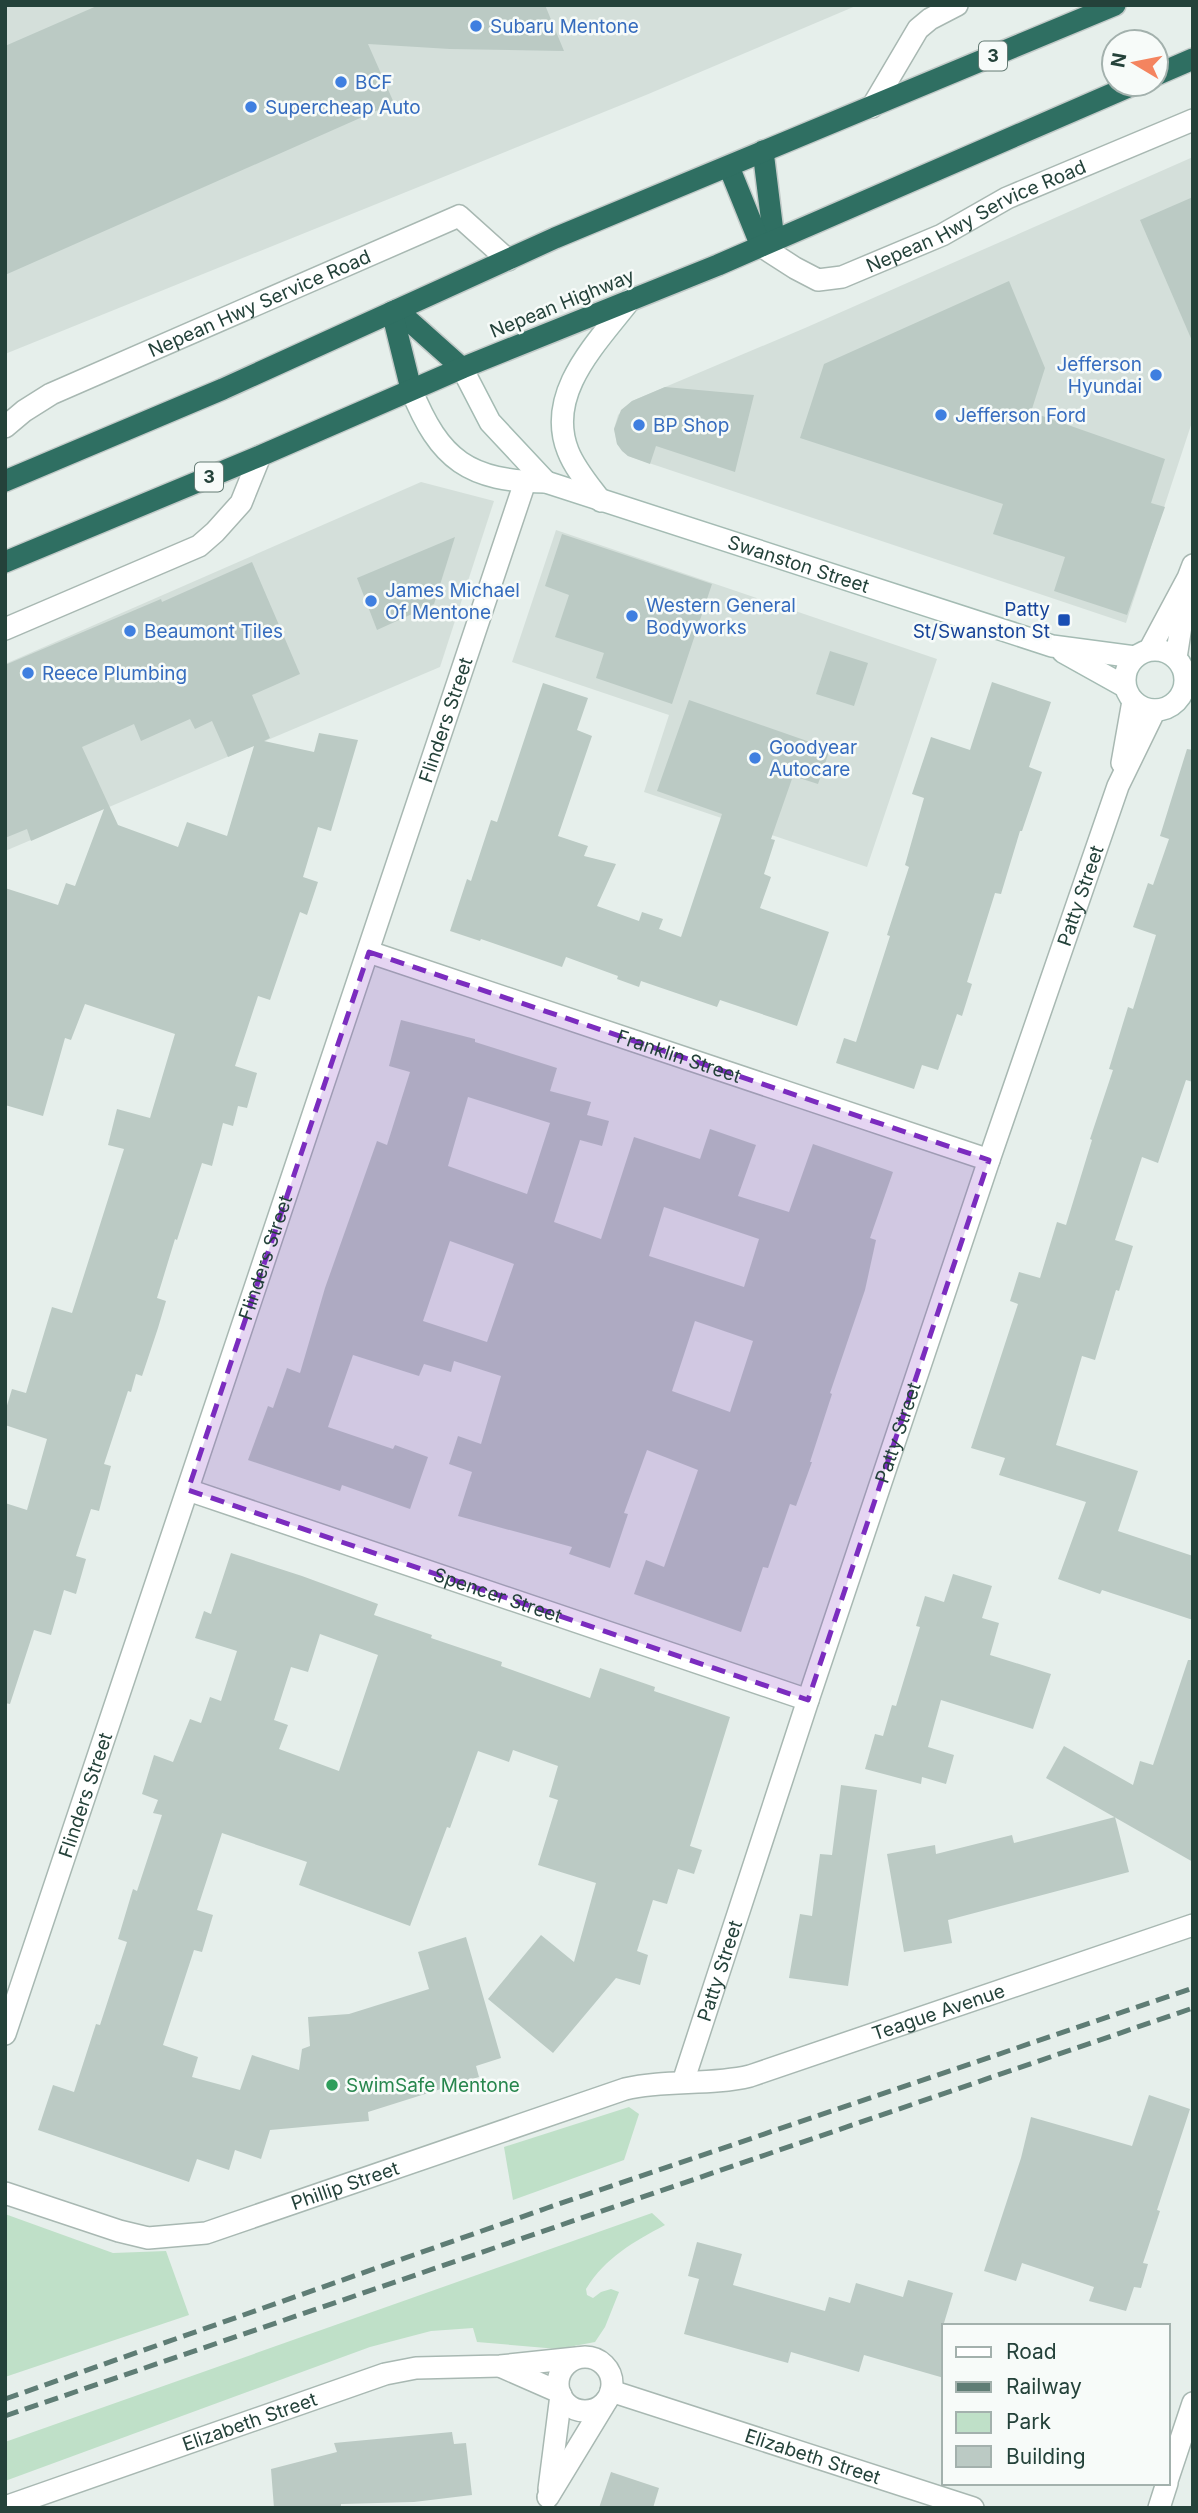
<svg xmlns="http://www.w3.org/2000/svg" width="1198" height="2513" font-family="Inter,sans-serif">
  <rect width="100%" height="100%" fill="#e6efeb"/>
  <g fill="#d4dfda">
    <polygon points="5,5 858,5 646,95 5,354"/>
    <polygon points="1193,157 1193,419 1126,623 634,458 628,456 617,444 614,429 618,415 632,401 805,328"/>
    <polygon points="421,482 494,501 440,667 5,851 5,664"/>
    <polygon points="556,530 937,659 867,867 644,792 669,715 512,662"/>
  </g>
  <g fill="#bfe0c8">
    <polygon points="629,2107 639,2114 624,2160 513,2200 504,2147"/>
    <path d="M652,2213l13,12c-32,17 -60,33 -79,64l1,6 6,3 8,-6 10,-3 8,3 -14,35 -10,15 -37,7 -81,-7 -4,-14 -42,3 -61,16 -365,134v-39z"/>
    <polygon points="5,2214 113,2253 166,2251 189,2315 5,2377"/>
  </g>
  <g fill="#bbcac4" fill-rule="evenodd">
    <polygon points="99,5 545,5 564,51 450,49 368,44 394,103 5,275 5,46"/>
    <polygon points="1193,197 1193,343 1140,220"/>
    <polygon points="1009,281 1045,368 1031,412 1165,459 1151,503 1165,507 1127,615 1054,591 1065,557 993,534 1003,504 800,438 824,364"/>
    <polygon points="665,387 754,395 735,472 656,446 650,464 628,456 622,451 617,444 614,429 621,410 632,401"/>
    <polygon points="562,534 712,584 672,704 596,678 604,653 555,637 569,595 545,586"/>
    <polygon points="455,537 434,604 377,630 357,578"/>
    <path d="M252,562l48,112 -48,21 18,43 -6,3 50,11 5,-19 39,7 -27,91 -13,-4 -15,50 15,5 -11,33 -7,-3 -30,88 -12,-4 -23,70 22,7 -10,35 -9,-2 -5,20 -10,-3 -11,43 -10,-3 -25,77 -2,-1 -18,59 9,3 -8,27 -16,48 -6,-2 -5,18 -3,-1 -24,73 7,2 -12,45 -8,-2 -15,47 10,3 -10,35 -12,-4 -13,45 -17,-5 -24,74 -5,-1v-200l22,7 20,-71 -42,-14v-13l7,-23 14,4 26,-86 20,6 52,-164 -16,-4 9,-36 33,9 25,-84 -90,-30 -14,36 -6,-2 -22,78 -38,-11v-217l53,17 8,-22 9,3 29,-77 -73,32 -4,-12 -22,9v-173l156,-66 1,3zM190,719l5,10 17,-8 16,36 26,-11 -27,90 -40,-14 -9,25 -60,-22 -36,-78 52,-23 7,17z"/>
    <polygon points="830,651 868,663 854,706 816,694"/>
    <polygon points="992,682 1051,702 1029,767 1042,772 1022,831 1020,831 1001,894 995,893 967,982 972,984 962,1016 957,1014 938,1070 922,1065 914,1089 836,1063 844,1038 856,1042 890,936 887,935 909,867 905,865 924,798 912,794 931,737 970,750"/>
    <polygon points="543,683 588,698 577,730 592,736 558,836 588,846 584,856 616,864 597,906 639,921 642,912 663,919 659,929 681,937 722,814 657,791 689,700 830,749 818,784 793,776 771,839 775,840 764,874 771,877 760,908 829,932 797,1026 720,1000 717,1007 641,981 639,987 617,979 618,976 566,957 562,967 481,939 480,941 450,931 467,879 471,881 491,820 497,822"/>
    <polygon points="1187,749 1193,750 1193,1082 1186,1080 1158,1163 1142,1157 1115,1240 1133,1246 1119,1291 1116,1290 1095,1360 1082,1356 1056,1445 1138,1471 1118,1531 1193,1556 1193,1620 1102,1590 1100,1594 1058,1579 1086,1502 999,1475 1005,1458 971,1448 1018,1304 1010,1301 1019,1272 1040,1278 1057,1222 1066,1225 1092,1140 1090,1139 1113,1070 1109,1069 1128,1007 1133,1009 1156,935 1133,927 1148,883 1153,885 1169,839 1160,836"/>
    <path d="M401,1020l74,19v3l82,26 -7,23 41,11 -4,13 22,6 -7,25 -22,-6 -26,82 47,17 33,-102 66,22 10,-30 46,16 -18,51 51,16 24,-68 80,28 -23,66 6,2 -11,50 -35,103 2,1 -22,68h2l-16,44 -6,-2 -22,64 -5,-1 -22,65 -107,-38 12,-34 18,7 34,-97 -51,-20 -23,63 4,1 -18,54 -41,-14 3,-7 -114,-31 14,-44 -23,-8 9,-28 23,8 20,-68 -47,-15 -3,11 -27,-8 -5,12 -66,-21 -25,72 65,22 2,-4 33,12 -18,52 -68,-24 -2,6 -92,-31 20,-54 5,2 14,-40 13,5 25,-85 52,-147 10,4 23,-73 -21,-6zM468,1097l82,26 -23,71 -79,-28zM664,1207l95,32 -15,48 -95,-31zM450,1241l64,23 -27,78 -64,-21zM695,1321l58,20 -23,71 -58,-21z"/>
    <path d="M231,1553l71,23 76,28 -4,11 58,20 -1,3 71,24 -1,4 89,32 10,-30 55,19 -1,4 76,26 -40,129 12,4 -8,24 -16,-5 -11,35 -14,-4 -16,51 11,4 -8,30 -24,-7 -63,75 -65,-54 53,-64 33,27 22,-79 -58,-18 20,-65 -9,-3 9,-31 -45,-16 -4,12 -31,-11 -28,77 -3,-1 -37,99 -111,-41 8,-23 -85,-29 -25,77 16,5 -11,37 -8,-2 -31,95 35,12 -6,20 48,13 12,-35 47,15 3,-21 8,-3 -2,-29 41,-3 80,-25 -11,-37 48,-15 35,121 -25,8 3,11 -111,35 1,9 -99,9 -9,29 -26,-9 -6,20 -32,-11 -8,23 -151,-52 15,-45 21,7 22,-68 4,1 27,-83 -9,-3 15,-50 4,2 25,-76 -9,-2 5,-13 -16,-6 12,-39 19,7 17,-43 11,4 9,-26 11,4 16,-50 -42,-13 9,-27 7,3zM320,1634l58,21 -39,116 -60,-22 9,-24 -14,-5 17,-53 17,5z"/>
    <polygon points="953,1574 992,1586 982,1618 999,1623 990,1655 1051,1674 1033,1729 941,1700 928,1747 954,1755 946,1784 922,1777 921,1784 865,1769 875,1734 883,1736 892,1705 896,1706 920,1627 916,1626 925,1596 944,1602"/>
    <polygon points="1188,1660 1193,1660 1193,1862 1046,1778 1064,1746 1133,1785 1140,1761 1153,1765"/>
    <polygon points="841,1785 877,1790 848,1986 789,1978 800,1914 812,1916 820,1854 832,1855"/>
    <polygon points="1115,1817 1129,1872 948,1920 952,1943 904,1952 887,1854 935,1845 936,1854 1012,1835 1014,1843"/>
    <polygon points="1149,2095 1190,2109 1157,2210 1160,2211 1143,2263 1148,2264 1141,2288 1134,2287 1126,2311 1089,2301 1094,2287 1022,2263 1016,2281 984,2271 1021,2158 1031,2117 1132,2146"/>
    <polygon points="697,2242 742,2254 733,2285 825,2311 829,2297 850,2303 856,2283 903,2297 908,2280 953,2293 944,2323 944,2378 864,2355 859,2372 791,2352 788,2363 684,2334 699,2279 688,2276"/>
    <polygon points="452,2432 454,2444 466,2443 472,2495 414,2502 341,2504 341,2508 274,2508 271,2469 337,2452 334,2443"/>
    <polygon points="611,2472 659,2488 653,2508 599,2508"/>
  </g>
  <g fill="none" stroke-linecap="round" stroke-linejoin="round">
    <g stroke="#a8b8b2" stroke-width="24">
      <g id="street">
        <polyline points="872,107 918,29 930,19 957,5"/>
        <path id="s1" d="M761,246l34,22 23,12 24,-3 100,-42 65,-37 186,-78"/>
        <path id="s2" d="M5,427l19,-16 27,-17 408,-178 49,44"/>
        <polyline points="5,629 199,546 215,532 241,503 260,456"/>
        <polyline points="1150,649 1188,578 1193,565"/>
        <polyline points="1176,658 1186,594"/>
        <polyline points="1122,763 1133,701"/>
        <path id="s3" d="M369,952l620,208"/>
        <path id="s4" d="M188,1490l620,210"/>
        <path id="s5" d="M5,2034l520,-1552"/>
        <path id="s6" d="M683,2082l125,-382 181,-540 129,-374 37,-76"/>
        <path id="s7" d="M5,2193l114,38 29,7 58,-5 419,-144c42,-10 84,-3 125,-13l443,-151"/>
        <circle cx="585" cy="2384" r="27"/>
        <polyline points="502,2367 559,2392"/>
        <path id="s8" d="M611,2391l362,117"/>
        <polyline points="1168,2478 1193,2403"/>
        <polyline points="549,2489 561,2395"/>
        <polyline points="548,2497 607,2400"/>
        <path id="s9" d="M5,2507l380,-133 31,-6 84,-2 76,-8"/>
        <polyline points="1159,2508 1167,2483"/>
      </g>
    </g>
    <g stroke="#a4bbb3" stroke-width="24">
      <g id="secondary">
        <polyline points="462,368 490,422 546,482"/>
        <path id="s10" d="M411,389c29,72 58,92 135,93l506,164 83,11"/>
        <path d="M601,501c-12,-16 -26,-32 -33,-50 -23,-58 29,-108 62,-151"/>
        <circle cx="1155" cy="680" r="30"/>
        <polyline points="1063,652 1124,686"/>
      </g>
    </g>
    <g stroke="#c2cac8" stroke-width="24">
      <g id="highway">
        <polyline points="1156,75 1193,59"/>
        <polyline points="763,151 774,240"/>
        <polyline points="729,167 761,246"/>
        <polyline points="397,310 462,368"/>
        <polyline points="392,312 411,389"/>
        <polyline points="5,481 223,389 555,238 1115,5"/>
        <polyline points="5,562 260,456 462,368 718,265 1135,84"/>
      </g>
    </g>
    <use href="#street" stroke="#fff" stroke-width="21"/>
    <use href="#secondary" stroke="#fff" stroke-width="21"/>
    <use href="#highway" stroke="#2f6f62" stroke-width="21"/>
    <g stroke="#5f7d75" stroke-width="5" stroke-dasharray="14 7" stroke-linecap="butt">
      <polyline points="5,2399 547,2208 1193,1988"/>
      <polyline points="5,2416 1193,2008"/>
    </g>
  </g>
  <path fill="#7b2cbf" fill-opacity="0.2" stroke="#7b2cbf" stroke-width="5" stroke-dasharray="14 9" stroke-linejoin="round" d="M369,952l620,208 -181,540 -620,-210z"/>
  <g fill="#3f7fe0" stroke="#f7fbf9" stroke-width="2.5">
    <circle cx="476" cy="26" r="7"/>
    <circle cx="341" cy="82" r="7"/>
    <circle cx="251" cy="107" r="7"/>
    <circle cx="1156" cy="375" r="7"/>
    <circle cx="941" cy="415" r="7"/>
    <circle cx="639" cy="425" r="7"/>
    <circle cx="371" cy="601" r="7"/>
    <circle cx="632" cy="616" r="7"/>
    <circle cx="130" cy="631" r="7"/>
    <circle cx="28" cy="673" r="7"/>
    <circle cx="755" cy="758" r="7"/>
  </g>
  <rect fill="#1a4fb4" stroke="#f7fbf9" stroke-width="2.5" x="1057" y="613" width="14" height="14" rx="3.5"/>
  <circle fill="#2e9e5b" stroke="#f7fbf9" stroke-width="2.5" cx="332" cy="2085" r="7"/>
  <g text-anchor="middle" stroke-width="5" stroke-linejoin="round" paint-order="stroke">
    <g fill="#f7fbf9" stroke="#637a73" stroke-width="2">
      <rect x="979" y="41.5" width="28" height="29" rx="5"/>
      <rect x="195" y="462.5" width="28" height="29" rx="5"/>
    </g>
    <g font-size="18" font-weight="bold" fill="#24423a">
      <text x="993" y="62">3</text>
      <text x="209" y="483">3</text>
    </g>
    <g font-size="19" fill="#366cbe" stroke="#f7fbf9" text-anchor="start">
      <text x="490" y="33">Subaru Mentone</text>
      <text x="355" y="89">BCF</text>
      <text x="265" y="114">Supercheap Auto</text>
      <text x="1142" y="371" text-anchor="end">Jefferson<tspan x="1142" dy="22">Hyundai</tspan></text>
      <text x="955" y="422">Jefferson Ford</text>
      <text x="653" y="432">BP Shop</text>
      <text x="385" y="597">James Michael<tspan x="385" dy="22">Of Mentone</tspan></text>
      <text x="646" y="612">Western General<tspan x="646" dy="22">Bodyworks</tspan></text>
      <text x="144" y="638">Beaumont Tiles</text>
      <text x="42" y="680">Reece Plumbing</text>
      <text x="769" y="754">Goodyear<tspan x="769" dy="22">Autocare</tspan></text>
    </g>
    <g font-size="19" fill="#24423a" stroke="#f7fbf9">
      <text dy="7" stroke="none"><textPath href="#s1" startOffset="238">Nepean Hwy Service Road</textPath></text>
      <text dy="7" stroke="none"><textPath href="#s2" startOffset="284">Nepean Hwy Service Road</textPath></text>
      <text transform="translate(562 303) rotate(-22)" y="7">Nepean Highway</text>
      <text dy="7" stroke="none"><textPath href="#s10" startOffset="444">Swanston Street</textPath></text>
      <text dy="7" stroke="none"><textPath href="#s5" startOffset="1386">Flinders Street</textPath></text>
      <text dy="7" stroke="none"><textPath href="#s6" startOffset="1251">Patty Street</textPath></text>
      <text dy="7" stroke="none"><textPath href="#s3" startOffset="327">Franklin Street</textPath></text>
      <text dy="7" stroke="none"><textPath href="#s5" startOffset="819">Flinders Street</textPath></text>
      <text dy="7" stroke="none"><textPath href="#s6" startOffset="684">Patty Street</textPath></text>
      <text dy="7" stroke="none"><textPath href="#s4" startOffset="327">Spencer Street</textPath></text>
      <text dy="7" stroke="none"><textPath href="#s5" startOffset="252">Flinders Street</textPath></text>
      <text dy="7" stroke="none"><textPath href="#s6" startOffset="117">Patty Street</textPath></text>
      <text dy="7" stroke="none"><textPath href="#s7" startOffset="976">Teague Avenue</textPath></text>
      <text dy="7" stroke="none"><textPath href="#s7" startOffset="355">Phillip Street</textPath></text>
      <text dy="7" stroke="none"><textPath href="#s9" startOffset="259">Elizabeth Street</textPath></text>
      <text dy="7" stroke="none"><textPath href="#s8" startOffset="212">Elizabeth Street</textPath></text>
    </g>
    <g font-size="19" fill="#164399" stroke="#f7fbf9" text-anchor="end">
      <text x="1050" y="616">Patty<tspan x="1050" dy="22">St/Swanston St</tspan></text>
    </g>
    <g font-size="19" fill="#27864d" stroke="#f7fbf9" text-anchor="start">
      <text x="346" y="2092">SwimSafe Mentone</text>
    </g>
  </g>
  <rect width="1198" height="2513" fill="none" stroke="#24423a" stroke-width="14"/>
  <rect x="942" y="2324" width="228" height="161" fill="#f7fbf9" stroke="#a3b1ad" stroke-width="2"/>
  <rect x="956" y="2347" width="35" height="10" fill="#ffffff" stroke="#a3b1ad" stroke-width="2"/>
  <text x="1006" y="2359" font-size="21" fill="#24423a">Road</text>
  <rect x="956" y="2382" width="35" height="10" fill="#5f7d75" stroke="#a3b1ad" stroke-width="2"/>
  <text x="1006" y="2394" font-size="21" fill="#24423a">Railway</text>
  <rect x="956" y="2412" width="35" height="21" fill="#bfe0c8" stroke="#a3b1ad" stroke-width="2"/>
  <text x="1006" y="2429" font-size="21" fill="#24423a">Park</text>
  <rect x="956" y="2446" width="35" height="21" fill="#bbcac4" stroke="#a3b1ad" stroke-width="2"/>
  <text x="1006" y="2464" font-size="21" fill="#24423a">Building</text>
  <g transform="translate(1135 63) rotate(280)"><circle r="33" fill="#f7fbf9" stroke="#a3b1ad" stroke-width="2"/>
  <path d="M0-5L12 26L0 18L-12 26Z" fill="#f4845f"/>
  <text y="-10" font-size="19" font-weight="bold" text-anchor="middle" fill="#24423a">N</text>
  </g>
</svg>
